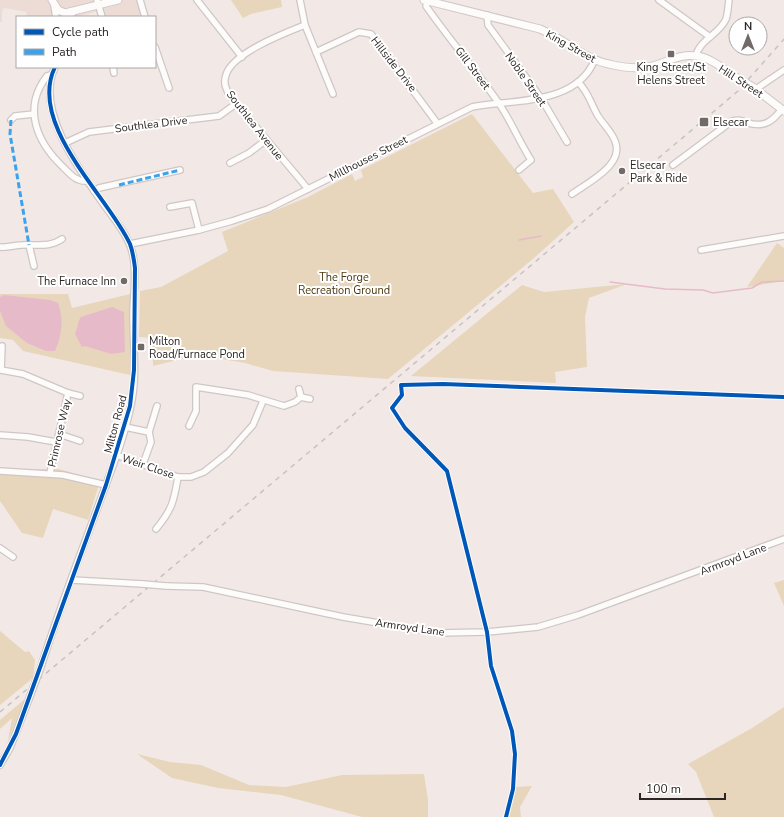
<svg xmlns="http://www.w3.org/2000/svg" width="784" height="817" font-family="'Nunito Sans',sans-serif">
  <rect width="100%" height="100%" fill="#f2e9e6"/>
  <polygon fill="#eddcd6" points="0,0 136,0 141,17 104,17 102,10 77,17 27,17 26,12 4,8 2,12 2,22 0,22"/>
  <g fill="#e7d6bb">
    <polygon points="231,0 281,0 282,7 251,14 243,18"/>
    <polygon points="472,114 533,193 553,189 574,222 534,258 388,379 273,371 245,363 198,355 153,366 152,338 139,337 140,291 161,287 228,251 222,232 308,197 352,174 355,181 363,177 361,170"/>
    <polygon points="777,243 784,248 784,281 747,287"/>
    <polygon points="627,284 589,298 585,317 587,367 555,372 556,383 411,376 522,285 544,292"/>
    <polygon points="0,294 68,294 72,308 130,294 130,375 23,351 13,340 0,338"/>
    <polygon points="59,469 100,481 88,520 53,509 43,538 22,533 0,501 0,470"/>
    <polygon points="784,580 784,606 774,583"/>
    <polygon points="0,631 25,652 29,651 35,660 33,678 0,705"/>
    <polygon points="25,699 8,740 12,718 0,729 0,720"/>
    <polygon points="784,707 784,817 714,817 696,772 688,764 752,728"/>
    <polygon points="137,754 170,762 201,765 249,785 286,787 342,775 424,774 428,800 428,817 362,817 281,795 218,788 172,778"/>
    <polygon points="532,786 520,807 521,817 509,817 515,787"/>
  </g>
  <g fill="#e7bac9">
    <path d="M4,295l46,5 8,3c6,17 4,31 -3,48h-9l-19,-8 -21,-17 -6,-15v-14z"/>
    <path d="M112,307l12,5 1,40 -14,2 -26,-8 -3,1 -7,-13c3,-6 2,-12 6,-17z"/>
  </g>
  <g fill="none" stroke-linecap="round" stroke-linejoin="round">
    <g stroke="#e7bac9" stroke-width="1.5">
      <polyline points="519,240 541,236"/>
      <polyline points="610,282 665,289 703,290 713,293 752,288 762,282 784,281"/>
    </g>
    <g stroke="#cec7c5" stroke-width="8">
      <g id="minor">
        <polyline points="97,0 102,17"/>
        <polyline points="140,0 145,17"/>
        <polyline points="197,0 242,57"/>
        <polyline points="300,0 305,25 333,94"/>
        <polyline points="659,0 710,37"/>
        <path d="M427,1l-1,5c23,33 49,63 72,96 13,19 21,39 33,58l-12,10"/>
        <polyline points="54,6 56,17"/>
        <polyline points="487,15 488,25 541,98 567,142"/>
        <polyline points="68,17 74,12"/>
        <path d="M305,25c-20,8 -73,28 -79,50 -3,8 0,14 4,21l78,93"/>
        <polyline points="155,47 169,88"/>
        <polyline points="316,52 359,32 371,34 437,123"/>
        <path d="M696,56c3,-16 24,-22 30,-37 2,-6 2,-13 3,-19"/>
        <polyline points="113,67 114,73"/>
        <path d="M51,75l-4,1c-25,32 -10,66 15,90 8,8 14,16 25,15"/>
        <polyline points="756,89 784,70"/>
        <polyline points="11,120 15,116 34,114"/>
        <polyline points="65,143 89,132 219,116 237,103"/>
        <polyline points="230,163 249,153 266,140"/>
        <path d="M673,165l59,-44c6,-2 10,0 16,2 16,5 25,-2 34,-14"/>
        <polyline points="94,191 99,188 180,170"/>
        <path d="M572,194c15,-11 53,-29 43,-53 -3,-9 -12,-17 -17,-25 -7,-12 -10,-25 -20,-34"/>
        <polyline points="170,207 192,203 199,230"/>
        <path d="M130,244l69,-14 33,-9 36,-12 204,-102c40,-8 105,-1 123,-48"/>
        <polyline points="29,245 34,266"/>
        <path d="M0,247c8,1 15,-2 22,-2 15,-1 27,3 40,-6"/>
        <polyline points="701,250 784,236"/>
        <polyline points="2,346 1,370 23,374 68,393 80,396"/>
        <polyline points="299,389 301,397"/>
        <polyline points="189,426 196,411 196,387 248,395 284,406 295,402 301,397 310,399"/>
        <polyline points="125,427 149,432 151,442 143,464"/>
        <polyline points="149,432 157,406"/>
        <polyline points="59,434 80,441"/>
        <polyline points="0,435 28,437 56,442"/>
        <polyline points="116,455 178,477 191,477 204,472 228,453 253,425 263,401"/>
        <polyline points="0,471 63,475 106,485"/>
        <polyline points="50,473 68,393"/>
        <path d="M156,529c16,-19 18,-28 22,-52"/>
        <polyline points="0,548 13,557"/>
        <polyline points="72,580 143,584"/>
        <polyline points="166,586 203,587 343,617 438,633 487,632 538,627 578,615 784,539"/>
        <path d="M41,667c17,-56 39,-111 59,-166 12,-33 26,-67 32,-101 5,-27 1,-56 1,-84 0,-20 4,-41 0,-60 -3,-18 -16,-33 -26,-47 -25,-35 -73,-98 -52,-142"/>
        <polyline points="0,765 10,748 29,699"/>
      </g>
    </g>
    <g stroke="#cec7c5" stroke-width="9">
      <g id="major">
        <polyline points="52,0 58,10 65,13 118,0"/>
        <path d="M424,0l116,29c24,10 44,30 69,35 12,3 27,5 39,3 16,-3 32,-14 48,-11 13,1 25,11 35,18"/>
        <polyline points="753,87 784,111"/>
      </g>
    </g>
    <use href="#minor" stroke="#fdfcfb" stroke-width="5.5"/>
    <use href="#major" stroke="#fdfcfb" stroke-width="7"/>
    <polyline stroke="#c5c3c1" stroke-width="1.5" stroke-dasharray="5 5" stroke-linecap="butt" points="0,712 693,129 738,91 784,39"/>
    <g stroke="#cec7c5" stroke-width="8" stroke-linecap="butt">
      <g id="minor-bridge">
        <polyline points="143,584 166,586"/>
        <polyline points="29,699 41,667"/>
      </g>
    </g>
    <g stroke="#cec7c5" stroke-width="9" stroke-linecap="butt">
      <polyline id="major-bridge" points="731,74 753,87"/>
    </g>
    <use href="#minor-bridge" stroke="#fdfcfb" stroke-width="5.5"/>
    <use href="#major-bridge" stroke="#fdfcfb" stroke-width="7"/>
    <g stroke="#3ea2ea" stroke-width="3" stroke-dasharray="6 3" stroke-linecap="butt">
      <polyline points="11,120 10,134 29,245"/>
      <polyline points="119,185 180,170"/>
    </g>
    <g stroke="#fff" stroke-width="6">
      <g id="cycleway">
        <path d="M0,765l16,-31 90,-249 24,-79 4,-36 1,-102c-1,-8 -2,-16 -5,-24 -22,-48 -103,-119 -75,-177"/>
        <polyline points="506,817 513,789 515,754 512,731 491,666 487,632 447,471 405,428 392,408 402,395 401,385 443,384 784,397"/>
      </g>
    </g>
    <use href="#cycleway" stroke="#0057b8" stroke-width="4"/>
  </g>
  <g fill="#716a67" stroke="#fff" stroke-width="1.5">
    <rect x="667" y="50" width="8" height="8" rx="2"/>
    <rect x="699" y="117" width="10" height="10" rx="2"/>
    <circle cx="622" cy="171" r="4"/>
    <circle cx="124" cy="281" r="4"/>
    <rect x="137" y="343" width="8" height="8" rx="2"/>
  </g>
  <g text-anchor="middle" stroke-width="4" stroke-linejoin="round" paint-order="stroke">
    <g font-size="11" fill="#2b2523" stroke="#fff">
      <text transform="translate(571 46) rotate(29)" y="4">King Street</text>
      <text transform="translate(394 64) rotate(52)" y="4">Hillside Drive</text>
      <text transform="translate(473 68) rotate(53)" y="4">Gill Street</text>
      <text transform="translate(526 79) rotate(55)" y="4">Noble Street</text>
      <text transform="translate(741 81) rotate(33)" y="4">Hill Street</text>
      <text transform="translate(151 124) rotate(-7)" y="4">Southlea Drive</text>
      <text transform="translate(255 125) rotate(52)" y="4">Southlea Avenue</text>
      <text transform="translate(368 158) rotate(-27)" y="4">Millhouses Street</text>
      <text transform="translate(115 424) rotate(-75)" y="4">Milton Road</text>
      <text transform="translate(59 433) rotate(-77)" y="4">Primrose Way</text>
      <text transform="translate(148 466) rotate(19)" y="4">Weir Close</text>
      <text transform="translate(733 559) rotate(-21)" y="4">Armroyd Lane</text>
      <text transform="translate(410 627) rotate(8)" y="4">Armroyd Lane</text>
    </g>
    <g font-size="11" fill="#2b2523" stroke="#fff" text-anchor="start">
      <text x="671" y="71" text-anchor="middle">King Street/St<tspan x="671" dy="13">Helens Street</tspan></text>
      <text x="713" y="126">Elsecar</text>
      <text x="630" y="169">Elsecar<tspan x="630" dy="13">Park &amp; Ride</tspan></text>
      <text x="116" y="285" text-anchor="end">The Furnace Inn</text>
      <text x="149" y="345">Milton<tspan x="149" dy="13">Road/Furnace Pond</tspan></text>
    </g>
    <g font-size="11" fill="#4a360c" stroke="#fff">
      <text x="344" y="281">The Forge<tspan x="344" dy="13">Recreation Ground</tspan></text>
    </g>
  </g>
  <rect x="16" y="16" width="140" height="52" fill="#ffffff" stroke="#aaa8a7"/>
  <rect x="24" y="29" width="20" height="6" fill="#0057b8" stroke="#aaa8a7"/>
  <text x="52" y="36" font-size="12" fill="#2b2523">Cycle path</text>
  <rect x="24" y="49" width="20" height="6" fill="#3ea2ea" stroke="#aaa8a7"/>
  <text x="52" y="56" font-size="12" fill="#2b2523">Path</text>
  <g transform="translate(748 36)"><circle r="19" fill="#ffffff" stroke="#aaa8a7"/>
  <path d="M0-3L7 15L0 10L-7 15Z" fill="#716a67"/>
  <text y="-6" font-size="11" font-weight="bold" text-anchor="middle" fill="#2b2523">N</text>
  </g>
  <path d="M640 793v6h85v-6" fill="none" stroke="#2b2523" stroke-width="2"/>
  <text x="646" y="793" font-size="12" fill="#2b2523" stroke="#ffffff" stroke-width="3" paint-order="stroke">100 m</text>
</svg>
